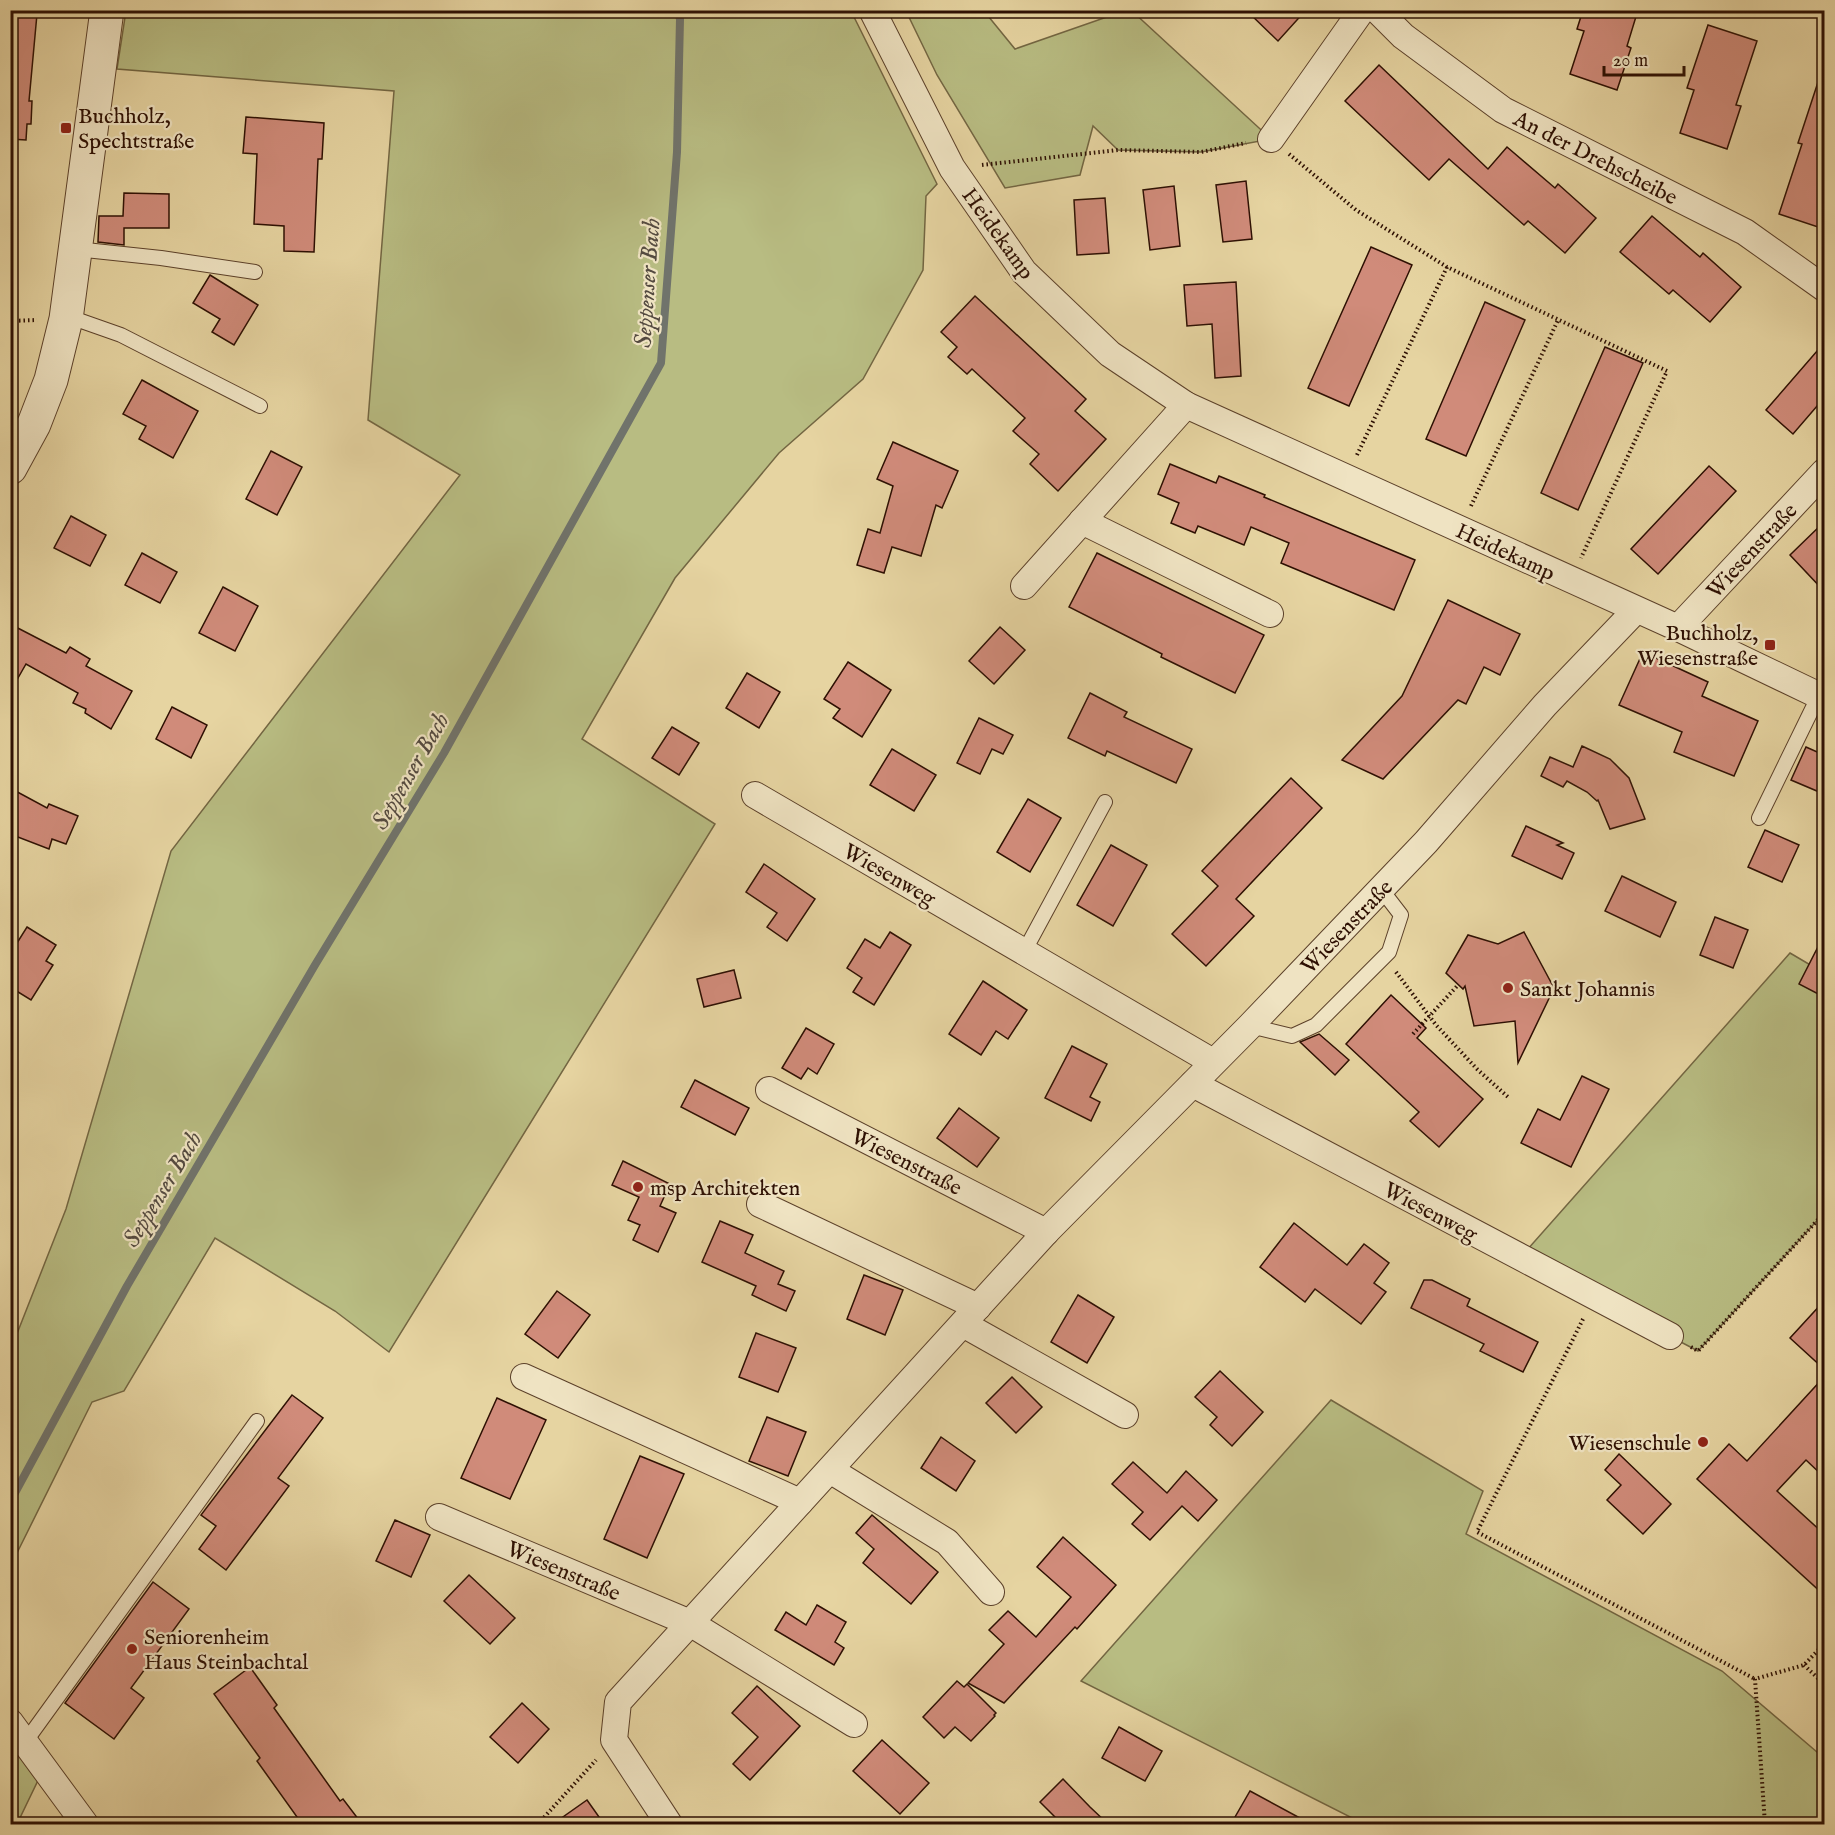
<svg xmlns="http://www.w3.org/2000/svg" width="1835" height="1835" font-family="'IM FELL English',serif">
  <rect width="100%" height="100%" fill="#e6d4a1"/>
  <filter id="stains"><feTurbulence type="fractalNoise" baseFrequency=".00333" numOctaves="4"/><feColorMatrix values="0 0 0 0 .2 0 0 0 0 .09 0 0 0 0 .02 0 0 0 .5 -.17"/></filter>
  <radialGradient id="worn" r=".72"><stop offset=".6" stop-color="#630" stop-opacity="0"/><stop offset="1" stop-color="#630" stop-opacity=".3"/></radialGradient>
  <g fill="#b8bc82" stroke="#736642" stroke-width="1.5">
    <polygon points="126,11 851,11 937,184 926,196 923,270 863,379 779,453 675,578 582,739 715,824 389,1352 335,1311 215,1238 124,1391 92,1402 11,1565 11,1349 66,1209 171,851 460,475 368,420 394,91 117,69"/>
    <polygon points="906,11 984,11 1015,49 1124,11 1132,11 1271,139 1201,152 1118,150 1093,126 1080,175 1005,188 937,75"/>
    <polygon points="1790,953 1824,973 1824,1213 1698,1351 1520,1258"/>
    <polygon points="1331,1400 1483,1491 1466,1534 1722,1671 1824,1758 1824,1824 1364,1824 1081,1681"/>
    <polygon points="10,1722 44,1768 17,1824 11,1824"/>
  </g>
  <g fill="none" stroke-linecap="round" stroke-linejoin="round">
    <polyline stroke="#70736b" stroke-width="8" points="10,1502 127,1286 315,965 444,753 661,363 677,152 680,19 677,10"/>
  </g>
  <g fill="#d08b7a" stroke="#2e1003" stroke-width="1.5">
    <polygon points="1246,10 1306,10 1278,41"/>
    <polygon points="1583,10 1638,10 1627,46 1631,48 1617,90 1570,74 1584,31 1577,29"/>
    <polygon points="10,12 37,14 29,101 32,101 31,124 27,124 26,140 10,139"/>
    <polygon points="1708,25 1757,41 1736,105 1741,106 1727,149 1680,133 1694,90 1687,88"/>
    <polygon points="1379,65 1488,169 1507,147 1555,188 1558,184 1596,218 1565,253 1528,221 1524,225 1449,159 1429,180 1345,101"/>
    <polygon points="1820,76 1824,76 1824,229 1779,214 1802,144 1798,143"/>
    <polygon points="246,117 324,123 322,159 318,159 314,252 284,251 284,226 254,224 257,154 243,153"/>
    <polygon points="1246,181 1252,239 1223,242 1216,185"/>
    <polygon points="1174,186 1180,246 1150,250 1143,190"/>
    <polygon points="124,193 169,194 169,228 124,228 124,245 98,242 99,216 123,216"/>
    <polygon points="1105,198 1109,253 1077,255 1074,200"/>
    <polygon points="1652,216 1700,257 1703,253 1741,287 1710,322 1673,290 1669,294 1620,252"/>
    <polygon points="1371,247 1412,265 1349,406 1308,388"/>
    <polygon points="210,275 258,305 234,345 212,332 220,319 193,303"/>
    <polygon points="1236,282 1241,376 1215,378 1212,324 1187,326 1184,285"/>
    <polygon points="975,296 1086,399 1075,411 1106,439 1058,491 1030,464 1039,454 1013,431 1025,418 972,369 967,374 948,357 957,347 941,332"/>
    <polygon points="1485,302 1525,320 1466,456 1426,439"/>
    <polygon points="1824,343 1824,398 1793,434 1766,410"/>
    <polygon points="1605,347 1643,363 1578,510 1541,493"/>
    <polygon points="142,380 198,411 173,458 139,439 146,426 123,414"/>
    <polygon points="893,442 958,471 942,508 936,505 921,556 892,547 884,573 857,565 868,529 880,533 893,486 877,479"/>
    <polygon points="271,451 302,467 277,515 246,499"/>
    <polygon points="1170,464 1216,483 1219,476 1265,495 1264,497 1415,560 1394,610 1281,563 1289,543 1251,527 1244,545 1198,526 1195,533 1171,523 1179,503 1158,494"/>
    <polygon points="1709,466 1736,491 1658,574 1631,549"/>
    <polygon points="71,516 106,535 90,566 54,548"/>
    <polygon points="1824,522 1824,591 1790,555"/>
    <polygon points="142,553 177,572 160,603 125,585"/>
    <polygon points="1097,553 1264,635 1235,693 1161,657 1162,654 1069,607"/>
    <polygon points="223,587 258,606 235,651 199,633"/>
    <polygon points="1448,600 1520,634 1500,675 1484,667 1466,704 1458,700 1383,779 1342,760 1402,696"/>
    <polygon points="10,624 66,653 70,647 90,659 86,666 132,691 111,729 85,713 86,709 73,703 78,693 26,664 10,692"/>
    <polygon points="1000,627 1025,650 994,684 969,661"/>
    <polygon points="1643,652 1708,682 1702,696 1758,721 1734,776 1674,752 1682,732 1619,705"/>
    <polygon points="848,662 891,690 862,737 833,718 840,709 824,699"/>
    <polygon points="747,673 780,692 759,728 726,708"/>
    <polygon points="1090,693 1127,712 1124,717 1192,749 1176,783 1107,751 1105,756 1068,738"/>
    <polygon points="172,707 207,725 191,758 156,739"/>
    <polygon points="979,718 1013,735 1003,754 992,749 980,774 957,763"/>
    <polygon points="672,727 699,743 679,775 652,758"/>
    <polygon points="1582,746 1610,759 1629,778 1645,819 1610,829 1598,800 1597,801 1587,792 1567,781 1563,787 1541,776 1550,757 1573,767"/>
    <polygon points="1806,747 1824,755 1824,794 1791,780"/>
    <polygon points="892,749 936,775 914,811 870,785"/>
    <polygon points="1291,778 1322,808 1236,899 1254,916 1206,966 1172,934 1218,886 1202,871"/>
    <polygon points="10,788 47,808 49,804 78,816 66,844 52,839 49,849 10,834"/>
    <polygon points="1028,799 1061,818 1030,872 997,852"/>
    <polygon points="1526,826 1563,843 1557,845 1574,853 1562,879 1512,856"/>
    <polygon points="1765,830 1799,845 1782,882 1748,867"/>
    <polygon points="1111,845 1147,865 1113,926 1077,905"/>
    <polygon points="764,864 815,899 787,941 767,927 777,913 746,892"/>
    <polygon points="1622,876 1676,902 1660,937 1605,911"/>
    <polygon points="1715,917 1748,930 1733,968 1700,955"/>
    <polygon points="27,927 56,945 46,961 53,965 31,1000 10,987 10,940 17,943"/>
    <polygon points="890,932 911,945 874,1005 853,992 862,978 847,968 865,939 880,948"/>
    <polygon points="1524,932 1554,988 1518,1063 1515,1021 1474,1026 1465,986 1463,989 1446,973 1468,935 1498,944"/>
    <polygon points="1824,935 1824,997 1799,984"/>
    <polygon points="734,970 741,998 704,1007 697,979"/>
    <polygon points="983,981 1027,1010 1008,1039 996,1031 981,1055 949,1034"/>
    <polygon points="1391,995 1426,1028 1417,1038 1483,1099 1439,1147 1410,1121 1419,1112 1346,1044"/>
    <polygon points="806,1028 834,1044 817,1074 808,1068 801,1079 782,1068"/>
    <polygon points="1319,1034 1349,1060 1335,1075 1300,1042"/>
    <polygon points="1072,1046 1107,1064 1090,1097 1100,1102 1091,1121 1045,1098"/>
    <polygon points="1582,1076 1609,1089 1571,1167 1521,1143 1538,1109 1560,1120"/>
    <polygon points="695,1080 749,1108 735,1135 681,1107"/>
    <polygon points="959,1108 999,1138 977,1167 937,1138"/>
    <polygon points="623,1161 670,1184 660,1206 676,1213 658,1252 633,1240 640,1225 628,1220 639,1197 612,1185"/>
    <polygon points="720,1221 753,1235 745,1253 784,1271 778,1284 795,1291 786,1311 752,1295 756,1286 702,1262"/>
    <polygon points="1294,1223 1347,1265 1364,1244 1389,1263 1374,1283 1386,1292 1361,1324 1315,1289 1305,1302 1260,1267"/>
    <polygon points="864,1275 903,1290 885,1335 847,1319"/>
    <polygon points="1424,1280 1432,1280 1470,1299 1467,1306 1538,1342 1523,1372 1480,1351 1484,1344 1411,1308"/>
    <polygon points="557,1291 590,1315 558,1358 525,1334"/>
    <polygon points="1078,1295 1114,1317 1087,1363 1051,1342"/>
    <polygon points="1824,1301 1824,1369 1790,1338"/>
    <polygon points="756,1333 796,1348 778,1392 739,1377"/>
    <polygon points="1220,1371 1263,1412 1232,1446 1210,1425 1217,1417 1195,1397"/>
    <polygon points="1012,1377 1042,1407 1016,1433 986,1403"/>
    <polygon points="1824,1377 1824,1477 1806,1460 1777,1491 1824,1534 1824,1595 1697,1479 1729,1444 1747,1461"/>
    <polygon points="292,1395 323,1418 278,1478 289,1486 226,1570 199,1549 216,1526 201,1515"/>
    <polygon points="497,1398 546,1420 510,1499 461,1478"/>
    <polygon points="767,1417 806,1432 788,1476 749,1461"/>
    <polygon points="941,1437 975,1461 956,1491 921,1468"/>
    <polygon points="1619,1454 1671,1504 1643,1534 1607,1500 1621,1485 1605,1470"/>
    <polygon points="640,1456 684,1474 647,1558 604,1539"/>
    <polygon points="1133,1462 1167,1493 1186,1471 1217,1500 1198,1521 1182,1506 1150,1540 1132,1524 1143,1512 1112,1484"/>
    <polygon points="872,1515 938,1572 911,1604 863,1563 874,1549 856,1533"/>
    <polygon points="395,1520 430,1535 411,1577 376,1561"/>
    <polygon points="1063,1537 1116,1585 1077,1629 1075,1627 1004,1703 968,1683 1004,1644 989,1630 1008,1611 1036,1637 1071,1597 1037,1567"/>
    <polygon points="469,1575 515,1618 490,1644 444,1601"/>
    <polygon points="153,1582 189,1609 131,1688 144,1698 114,1739 65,1703"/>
    <polygon points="817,1605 846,1622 835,1642 844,1648 834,1665 775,1630 786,1612 806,1625"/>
    <polygon points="250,1667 277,1705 274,1708 340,1801 343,1799 362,1824 302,1824 257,1761 260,1758 214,1694"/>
    <polygon points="957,1681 964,1687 967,1684 996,1713 994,1715 995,1716 971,1741 955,1727 944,1738 923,1717"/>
    <polygon points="757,1686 800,1726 750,1780 733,1764 758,1737 732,1713"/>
    <polygon points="522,1703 549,1729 518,1763 490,1737"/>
    <polygon points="1119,1727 1162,1751 1145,1781 1102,1758"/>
    <polygon points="882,1740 929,1783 900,1814 853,1771"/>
    <polygon points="1063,1779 1090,1807 1108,1824 1062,1824 1040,1802"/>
    <polygon points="1250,1791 1311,1824 1231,1824"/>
    <polygon points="587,1800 604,1824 553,1824"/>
  </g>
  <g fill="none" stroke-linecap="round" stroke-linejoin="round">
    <g stroke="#5c412a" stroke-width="16">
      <g id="service">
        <polyline points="76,249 161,258 255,272"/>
        <polyline points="67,316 121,335 260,406"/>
        <polyline points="1759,818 1819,695"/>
        <polyline points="1024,952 1105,802"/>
        <polyline points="1250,1026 1292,1036 1316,1025 1389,952 1401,915 1381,889"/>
        <polyline points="26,1741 257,1421"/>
      </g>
    </g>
    <g stroke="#5c412a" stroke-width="28">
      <g id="minor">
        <polyline points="872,10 952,168 1024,272 1110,354 1186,405 1678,628 1824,698"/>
        <polyline points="1377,10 1403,36 1503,110 1745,232 1824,288"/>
        <polyline points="1271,139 1362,10"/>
        <polyline points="1082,521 1270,614"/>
        <polyline points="1024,586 1186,405"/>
        <polyline points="1678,628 1824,472"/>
        <polyline points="755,795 1213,1062"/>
        <polyline points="1193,1084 1670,1336"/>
        <polyline points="769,1090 1046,1232"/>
        <polyline points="760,1204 978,1307"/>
        <polyline points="963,1324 1125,1415"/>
        <polyline points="524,1377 800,1502"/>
        <polyline points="830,1470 947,1542 991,1592"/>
        <polyline points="439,1517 690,1623 854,1724"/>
        <polyline points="10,1722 85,1824"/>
        <polyline points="669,1824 614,1740 618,1702 1046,1232 1250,1026 1381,889 1426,842 1545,705 1636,610"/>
      </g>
    </g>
    <g stroke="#5c412a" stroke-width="35">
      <polyline id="tertiary" points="10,468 34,424 51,380 66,319 107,10"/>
    </g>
    <g stroke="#2e1003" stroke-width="4" stroke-dasharray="1.5 3" stroke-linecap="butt">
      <polyline points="1289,154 1356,210 1447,267 1667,371 1581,558"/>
      <polyline points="982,165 1118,150 1201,152 1246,143"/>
      <polyline points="10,321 37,320"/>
      <polyline points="1357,455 1447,267"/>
      <polyline points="1471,506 1558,320"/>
      <polyline points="1396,972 1436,1025 1477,1069 1509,1098"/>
      <polyline points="1413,1034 1458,985"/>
      <polyline points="1583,1319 1477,1532 1755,1679"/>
      <polyline points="1691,1347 1698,1351 1824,1213"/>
      <polyline points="1804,1665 1824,1684"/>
      <polyline points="538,1824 596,1760"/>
      <polyline points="1765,1824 1755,1679 1804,1665 1824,1644"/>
    </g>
    <use href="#service" stroke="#efe3c2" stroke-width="14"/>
    <use href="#minor" stroke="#efe3c2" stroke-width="26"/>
    <use href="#tertiary" stroke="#efe3c2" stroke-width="33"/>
  </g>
  <g fill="#8f2418" stroke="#efe3c2" stroke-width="2">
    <rect x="60" y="122" width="12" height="12" rx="3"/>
    <rect x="1764" y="639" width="12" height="12" rx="3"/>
    <circle cx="1508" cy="988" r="6"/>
    <circle cx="638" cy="1187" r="6"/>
    <circle cx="1703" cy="1442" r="6"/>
    <circle cx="132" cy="1649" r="6"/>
  </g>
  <g text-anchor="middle" stroke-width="4.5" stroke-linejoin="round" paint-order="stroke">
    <g font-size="22" fill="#2e1003" stroke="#efe3c2" text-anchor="start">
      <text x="78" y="123">Buchholz,<tspan x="78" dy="25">Spechtstraße</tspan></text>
      <text x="1758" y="640" text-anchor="end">Buchholz,<tspan x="1758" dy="25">Wiesenstraße</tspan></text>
      <text x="1520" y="996">Sankt Johannis</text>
      <text x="650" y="1195">msp Architekten</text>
      <text x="1691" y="1450" text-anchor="end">Wiesenschule</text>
      <text x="144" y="1644">Seniorenheim<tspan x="144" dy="25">Haus Steinbachtal</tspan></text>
    </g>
    <g font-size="22" fill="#2e1003" stroke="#efe3c2">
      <text transform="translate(1596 157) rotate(27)" y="8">An der Drehscheibe</text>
      <text transform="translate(999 233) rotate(54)" y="8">Heidekamp</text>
      <text transform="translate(1751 550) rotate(-47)" y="8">Wiesenstraße</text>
      <text transform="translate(1506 551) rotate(25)" y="8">Heidekamp</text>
      <text transform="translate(890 874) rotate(30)" y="8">Wiesenweg</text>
      <text transform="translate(1346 926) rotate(-46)" y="8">Wiesenstraße</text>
      <text transform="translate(907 1161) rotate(27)" y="8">Wiesenstraße</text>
      <text transform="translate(1431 1211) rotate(28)" y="8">Wiesenweg</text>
      <text transform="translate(564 1570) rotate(23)" y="8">Wiesenstraße</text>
    </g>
    <g font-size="24" font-style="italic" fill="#544a40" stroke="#efe3c2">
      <text transform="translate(647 283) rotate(-86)" y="8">Seppenser Bach</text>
      <text transform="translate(410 771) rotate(-60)" y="8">Seppenser Bach</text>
      <text transform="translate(162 1189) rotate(-59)" y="8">Seppenser Bach</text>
    </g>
  </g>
  <rect width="1835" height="1835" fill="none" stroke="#e6d4a1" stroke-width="36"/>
  <rect x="12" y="12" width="1811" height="1811" fill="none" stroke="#2e1003" stroke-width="3"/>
  <rect x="18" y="18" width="1799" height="1799" fill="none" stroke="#2e1003" stroke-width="1.5"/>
  <path d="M1604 66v9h80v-9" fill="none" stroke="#2e1003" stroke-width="3"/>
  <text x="1613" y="66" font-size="18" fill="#2e1003" stroke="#efe3c2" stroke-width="4.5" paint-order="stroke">20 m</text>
  <rect width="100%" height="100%" filter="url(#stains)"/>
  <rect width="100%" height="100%" fill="url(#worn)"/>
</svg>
